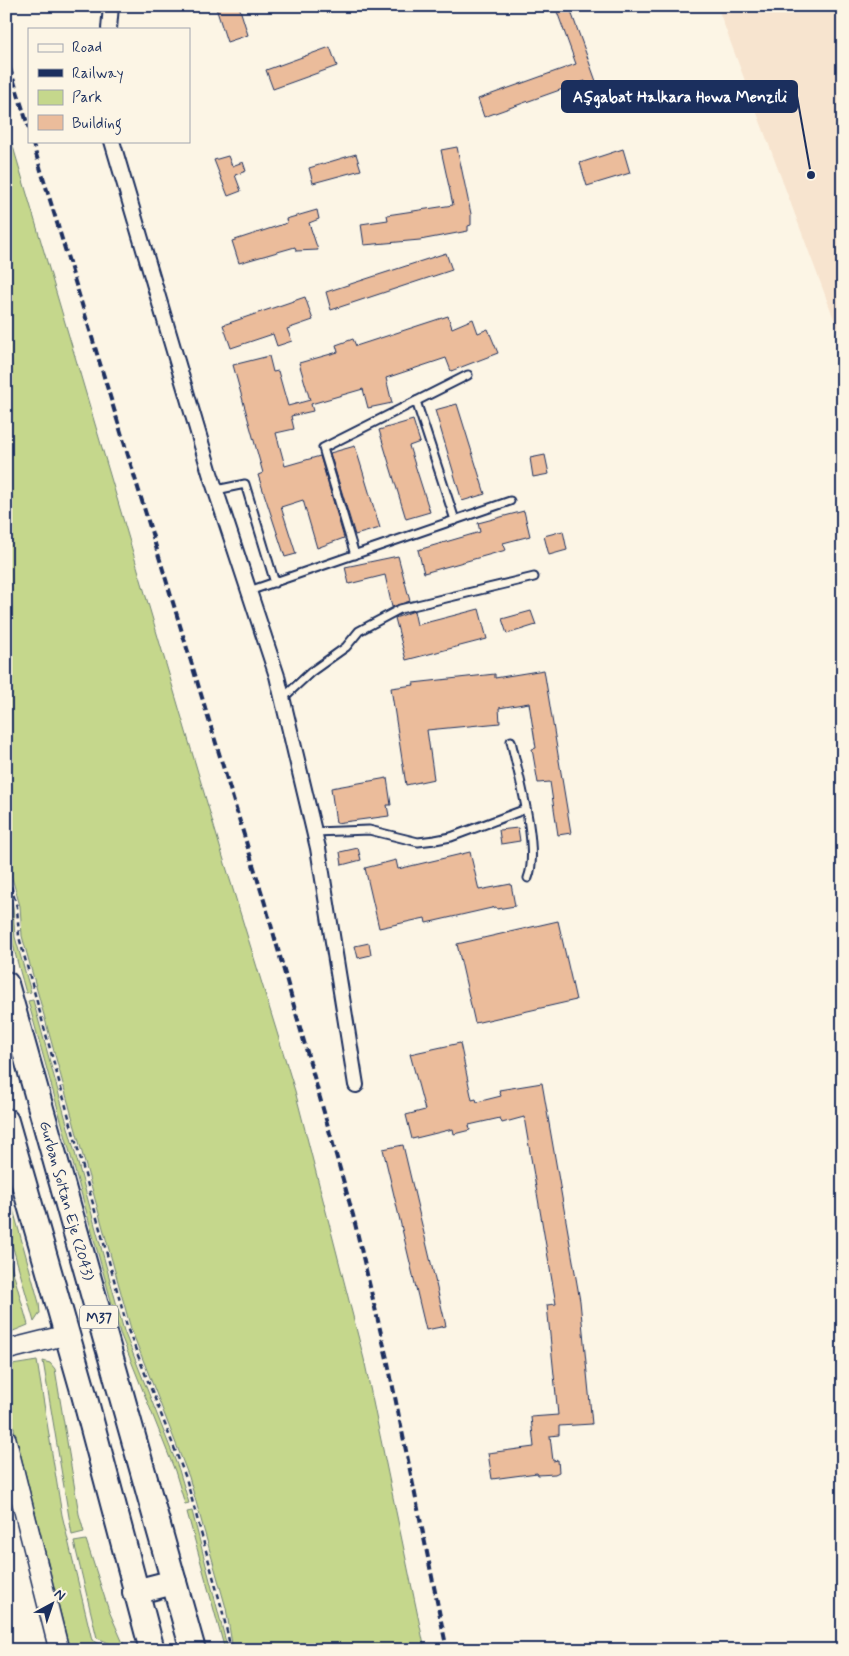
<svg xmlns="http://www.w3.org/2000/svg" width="849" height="1656" font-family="Mynerve,sans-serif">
  <rect width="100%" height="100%" fill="#fcf5e5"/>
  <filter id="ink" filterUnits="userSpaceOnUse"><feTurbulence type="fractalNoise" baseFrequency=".02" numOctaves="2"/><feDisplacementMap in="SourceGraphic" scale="10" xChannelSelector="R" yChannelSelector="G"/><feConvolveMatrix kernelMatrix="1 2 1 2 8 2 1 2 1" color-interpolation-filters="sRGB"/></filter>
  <g filter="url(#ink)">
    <polygon fill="#f7e4cf" points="717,6 843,6 843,343"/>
    <g fill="#c5d78c" stroke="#708375">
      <polygon points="6,123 223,857 295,1091 364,1359 425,1650 233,1650 226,1608 189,1477 131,1329 22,936 20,906 6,857"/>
      <path d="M9,890l4,17 2,30 16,55 -5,1c-9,-33 -20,-67 -20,-102z"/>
      <polygon points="33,1000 124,1331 179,1470 189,1503 185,1504 175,1471 120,1333 28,1001"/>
      <polygon points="6,1184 39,1303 40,1313 34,1322 6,1223"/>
      <polygon points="6,1247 28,1325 6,1334"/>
      <polygon points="37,1361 62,1515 92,1640 112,1650 70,1650 6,1397 6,1366"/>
      <polygon points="43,1361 50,1363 55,1369 79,1514 84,1532 72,1535"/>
      <polygon points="192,1511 228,1650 225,1650 187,1512"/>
      <polygon points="86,1540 109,1611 126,1650 97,1638 74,1542"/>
    </g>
    <g fill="#ebbc9b" stroke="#1b2f5e">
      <polygon points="221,6 239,6 248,35 227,42 216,8"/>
      <polygon points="555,6 569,6 602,98 593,101 585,81 484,117 478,99 576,64"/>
      <polygon points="330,47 337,66 273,89 266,70"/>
      <polygon points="457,147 471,214 471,225 468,226 468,231 420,240 364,245 361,224 388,220 387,215 453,205 441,150"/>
      <polygon points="623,149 630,173 587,186 580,163"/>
      <polygon points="356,154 361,170 313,183 309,168"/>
      <polygon points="228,156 232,166 243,162 246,171 235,175 241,191 228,196 214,160"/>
      <polygon points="317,210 319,219 309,223 318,250 296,251 295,247 239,263 232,241 287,223 286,219"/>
      <polygon points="446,253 452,270 331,310 326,292"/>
      <polygon points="305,297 313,320 287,329 292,341 277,346 273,334 231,348 223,325"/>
      <polygon points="448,316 452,328 473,319 478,333 488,329 498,353 451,371 446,358 386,378 392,403 368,408 363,389 311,404 313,411 291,416 294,429 276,433 285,466 320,456 344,538 317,548 303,500 281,507 296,554 285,557 258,475 263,473 233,365 269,356 273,372 278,371 288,406 310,400 299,363 338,352 336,345 353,339 356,346"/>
      <polygon points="457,404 485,494 462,501 435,410"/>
      <polygon points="413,420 420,442 409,446 430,512 406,519 379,430"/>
      <polygon points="355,446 380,528 355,535 330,453"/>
      <polygon points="545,455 549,474 533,477 530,458"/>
      <polygon points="524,511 530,536 503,543 506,550 424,573 418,550 480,532 478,523"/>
      <polygon points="563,531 567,550 549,555 544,536"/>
      <polygon points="398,556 410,601 392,607 385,575 349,584 345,567"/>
      <polygon points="479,609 487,639 406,660 395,618 414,611 417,625"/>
      <polygon points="531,611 536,625 507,634 502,619"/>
      <polygon points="544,670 571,833 558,835 550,782 538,783 532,749 536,748 529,703 499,708 500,723 427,730 434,779 406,785 391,688 414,685 413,683 495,674 495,678"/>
      <polygon points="387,778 391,805 387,805 389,816 336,823 331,788"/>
      <polygon points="518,828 520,841 501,844 499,830"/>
      <polygon points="358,848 361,860 342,865 340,852"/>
      <polygon points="470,852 479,890 511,884 515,906 497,909 496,907 426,923 425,918 379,928 365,868 396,860 398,869"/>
      <polygon points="558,921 576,1000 475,1023 457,944"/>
      <polygon points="369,943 371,955 358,958 355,946"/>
      <polygon points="460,1043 472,1100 476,1099 477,1102 501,1096 499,1090 542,1083 580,1301 592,1424 559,1426 559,1435 550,1436 553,1461 558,1460 559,1472 555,1474 538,1475 537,1473 492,1479 488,1453 534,1447 531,1417 558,1415 547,1305 556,1304 524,1117 502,1123 500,1118 469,1125 470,1130 454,1134 453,1129 412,1139 406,1115 425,1110 410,1054"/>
      <polygon points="403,1145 446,1326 426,1330 383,1149"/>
    </g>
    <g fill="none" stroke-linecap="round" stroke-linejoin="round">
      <g stroke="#1b2f5e" stroke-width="11">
        <g id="lane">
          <polyline points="416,401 455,520"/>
          <polyline points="216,490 245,484 275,583"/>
          <polyline points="355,555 323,448 468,375"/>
          <polyline points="249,591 510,501"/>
          <polyline points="283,698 311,672 346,647 359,631 400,609 534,577"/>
          <path d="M511,741c7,32 29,108 17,137"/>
          <polyline points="314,832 369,830 418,842 435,840 451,837 526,809"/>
        </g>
      </g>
      <g stroke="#1b2f5e" stroke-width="18">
        <g id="street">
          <polyline points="109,29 111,6"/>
          <polyline points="112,141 210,473 277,676 318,848 356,1085"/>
        </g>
      </g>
      <g stroke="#1b2f5e" stroke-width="22">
        <g id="secondary">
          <polyline points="6,1350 66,1335"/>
          <polyline points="6,1439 59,1650"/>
        </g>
      </g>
      <g stroke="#1b2f5e" stroke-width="28">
        <g id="highway">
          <path id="s1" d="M6,984l187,666"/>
          <polyline points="6,1121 82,1387 152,1650"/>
          <polyline points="135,1592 174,1582"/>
        </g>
      </g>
      <polyline stroke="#1b2f5e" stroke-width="2.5" stroke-dasharray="5 4" stroke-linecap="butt" points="6,869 17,907 19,937 128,1330 186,1478 222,1609 231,1650"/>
      <use href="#lane" stroke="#fcf5e5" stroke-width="7"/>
      <use href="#street" stroke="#fcf5e5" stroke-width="14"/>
      <use href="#secondary" stroke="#fcf5e5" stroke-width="19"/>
      <use href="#highway" stroke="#fcf5e5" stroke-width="24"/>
      <g stroke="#1b2f5e" stroke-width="4" stroke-dasharray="8 4" stroke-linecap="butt">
        <polyline points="6,56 29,129"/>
        <polyline points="32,141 266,907 353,1215 388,1363 447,1650"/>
      </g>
    </g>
  </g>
  <g text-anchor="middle" stroke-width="4.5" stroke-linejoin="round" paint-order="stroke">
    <rect fill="#fcf5e5" stroke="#5e6a86" stroke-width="1" x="80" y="1305.5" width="38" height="23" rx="4"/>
    <g font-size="14" font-weight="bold" fill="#1b2f5e">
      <text x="99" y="1322">M37</text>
    </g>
    <g font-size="15" fill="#1b2f5e" stroke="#fcf5e5">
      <text dy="5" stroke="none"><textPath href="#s1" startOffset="225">Gurban Soltan Eje (2043)</textPath></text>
    </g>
  </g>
  <path fill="none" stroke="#1b2f5e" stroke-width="2" d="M811 175L797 96"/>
  <circle fill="#1b2f5e" stroke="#fcf5e5" stroke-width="2" cx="811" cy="175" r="5"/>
  <rect fill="#1b2f5e" stroke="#1b2f5e" stroke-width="2" x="562" y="81" width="235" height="31" rx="5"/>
  <g font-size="16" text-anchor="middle" font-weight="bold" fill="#fff">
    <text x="680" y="102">Aşgabat Halkara Howa Menzili</text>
  </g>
  <rect width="849" height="1656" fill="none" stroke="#fcf5e5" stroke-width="25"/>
  <rect x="12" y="12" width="824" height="1631" fill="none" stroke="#1b2f5e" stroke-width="2" filter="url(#ink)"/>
  <rect x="28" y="28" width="162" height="115" fill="#fcf5e5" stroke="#a2a6af"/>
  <rect x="38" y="44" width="25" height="8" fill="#fcf5e5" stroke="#a2a6af"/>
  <text x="72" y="52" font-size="15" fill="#1b2f5e">Road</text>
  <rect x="38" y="69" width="25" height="8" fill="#1b2f5e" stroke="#a2a6af"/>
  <text x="72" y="78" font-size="15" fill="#1b2f5e">Railway</text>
  <rect x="38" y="90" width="25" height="15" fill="#c5d78c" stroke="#a2a6af"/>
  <text x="72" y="102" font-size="15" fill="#1b2f5e">Park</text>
  <rect x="38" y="115" width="25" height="15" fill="#ebbc9b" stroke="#a2a6af"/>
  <text x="72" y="128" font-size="15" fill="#1b2f5e">Building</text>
  <g transform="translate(52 1604) rotate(40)" stroke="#fcf5e5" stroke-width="4" paint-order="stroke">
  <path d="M0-4L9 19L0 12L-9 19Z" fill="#1b2f5e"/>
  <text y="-8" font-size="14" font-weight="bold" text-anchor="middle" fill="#1b2f5e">N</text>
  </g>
</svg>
